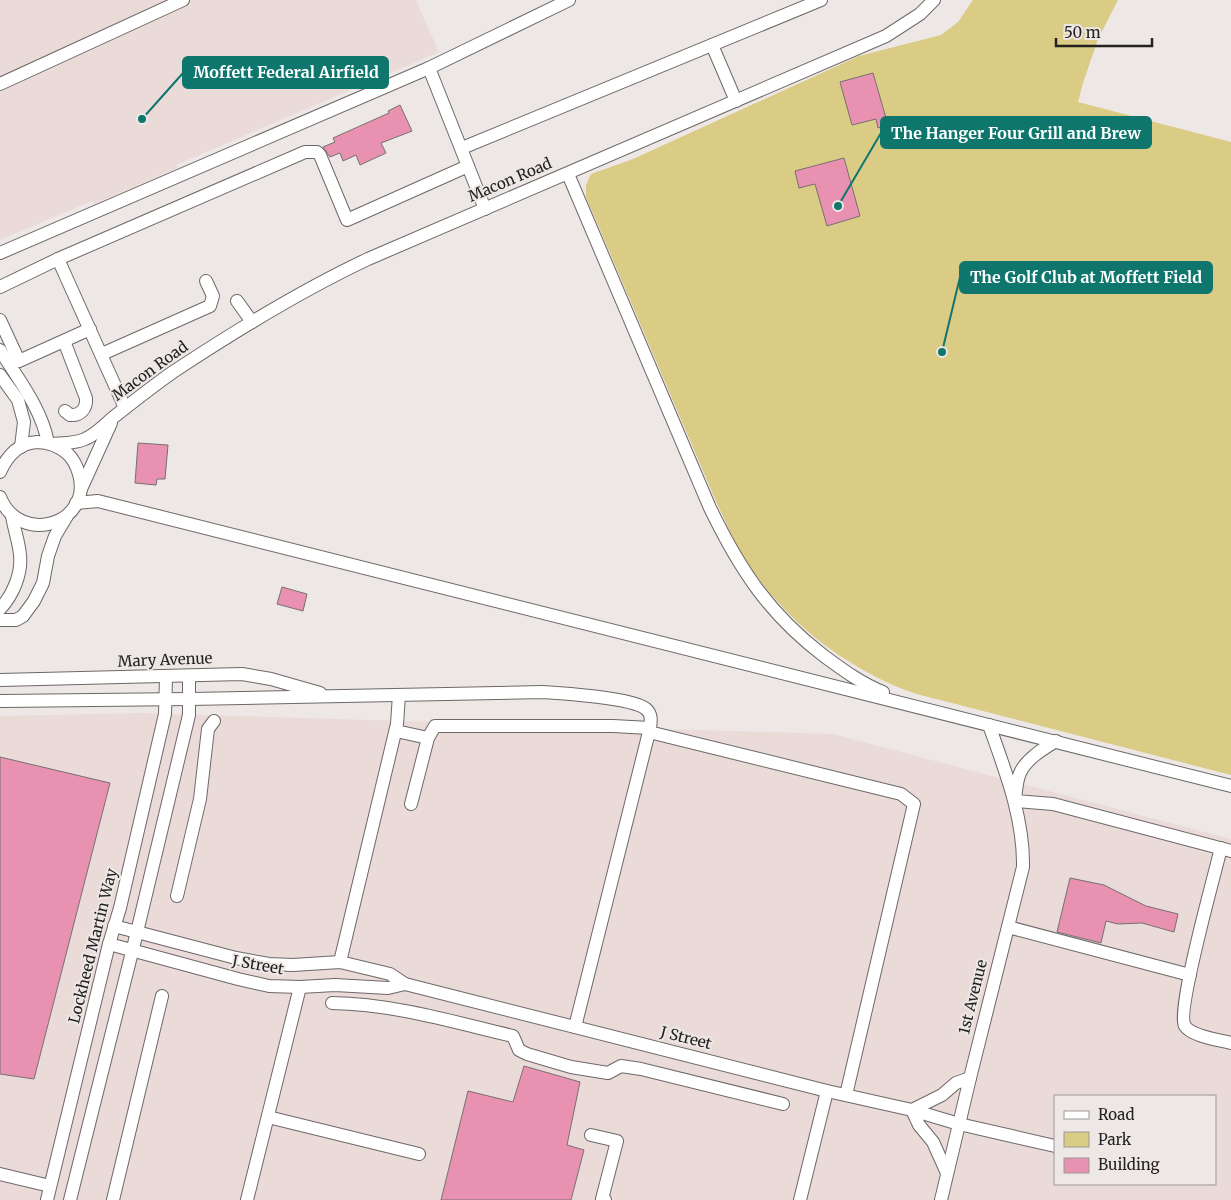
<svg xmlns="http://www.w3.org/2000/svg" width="1231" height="1200" font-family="Merriweather,serif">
  <rect width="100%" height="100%" fill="#ede8e6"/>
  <g fill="#eadbd9" fill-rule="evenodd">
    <polygon points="0,0 416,0 439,52 176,165 177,168 94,204 92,201 0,240"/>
    <path d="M141,713l692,21 398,105v361h-1231v-484zM1055,1096h160v88h-160z"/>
  </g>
  <path fill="#dacb85" d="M973,0h145l-20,39 -15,44 -5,19 153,40v633l-287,-74c-15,-4 -30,-7 -44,-13 -69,-29 -124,-76 -162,-140 -7,-13 -13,-28 -20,-42l-132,-309v-12l5,-11 42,-15 226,-103 82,-21 17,-13z"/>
  <g fill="#e991b1" stroke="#757071">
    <polygon points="873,73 888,125 878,128 876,119 852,125 840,82"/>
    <polygon points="400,105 412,131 381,143 386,153 360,165 356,155 343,161 340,153 330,157 323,147 335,142 333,138 389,113 388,111"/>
    <polygon points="844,158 860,216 827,226 815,184 799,188 795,171"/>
    <polygon points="138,443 168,445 165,479 157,479 156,485 135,483"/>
    <polygon points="282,587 307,594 303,611 277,604"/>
    <polygon points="0,757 110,783 34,1079 0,1074"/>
    <polygon points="1070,878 1104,885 1146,906 1178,914 1174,932 1142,923 1118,924 1106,921 1101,943 1057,932"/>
    <polygon points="524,1066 580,1082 567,1145 584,1150 571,1200 441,1200 468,1091 513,1102"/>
  </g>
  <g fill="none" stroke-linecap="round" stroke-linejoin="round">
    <g stroke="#6d6867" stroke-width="14">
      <g id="minor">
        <polyline points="712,45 736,101"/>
        <polyline points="0,84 183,0"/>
        <polyline points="462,148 821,0"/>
        <path d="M568,174l142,334c30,62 59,106 114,148 19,14 38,28 59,36"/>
        <polyline points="485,209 429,68 569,0"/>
        <polyline points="0,253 429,68"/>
        <polyline points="58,259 125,408"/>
        <polyline points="0,287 58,259 305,152 317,152 320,155 347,220 468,166"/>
        <polyline points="237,301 252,322"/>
        <polyline points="0,320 19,361 90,329"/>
        <path d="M64,341l22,57c1,11 -6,18 -16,17l-5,-4"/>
        <path d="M0,350c18,29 42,59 48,93"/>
        <polyline points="102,354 210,306 213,296 206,281"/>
        <polyline points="0,375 18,400 24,422 21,447"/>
        <path d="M51,444c11,-1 23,0 34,-5 12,-5 20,-15 30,-23 19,-15 38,-30 58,-44 62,-41 127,-81 195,-113l518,-223 34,-22 14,-14"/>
        <path d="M0,472c7,-16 19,-29 37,-30 12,0 23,5 31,12 6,6 9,13 11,20 14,50 -59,73 -79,23"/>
        <polyline points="81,489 111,423"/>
        <polyline points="76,503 98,501 1231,786"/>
        <path d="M0,609c13,-14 22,-35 20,-54 -1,-13 -6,-26 -8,-39"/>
        <polyline points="0,620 16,620 23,616 34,601 43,583 48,556 55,536 67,516"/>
        <polyline points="0,680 242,674 271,679 320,693"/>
        <path d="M0,701l190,-2 353,-7c19,1 91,6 103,17 6,5 5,12 4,19l-75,299"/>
        <polyline points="396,731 428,738"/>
        <polyline points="649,732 901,794 914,804 846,1095"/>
        <path d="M1056,741c-13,8 -30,18 -36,32 -4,9 -4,20 -5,28l38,3 178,47"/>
        <polyline points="411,804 428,738 435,726 613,726 650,728"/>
        <path d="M1221,848c-6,25 -45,164 -36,178 6,10 34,14 46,17"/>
        <polyline points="177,896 200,799 208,729 214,721"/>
        <polyline points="114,926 236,958 269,964 293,965 340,962 390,974 405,984 827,1091 912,1110 959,1124 1055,1146"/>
        <polyline points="1008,927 1190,975"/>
        <polyline points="109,944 238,979 269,986 300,987 335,985 388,988 405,984"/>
        <polyline points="340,962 397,724 399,695"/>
        <path d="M332,1003c62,1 121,19 181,33l6,14 8,4 44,13 37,6 13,-7 20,3 142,35"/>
        <polyline points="268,1117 419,1154"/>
        <polyline points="591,1135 617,1141 602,1199 605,1200"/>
        <polyline points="947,1173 933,1142 919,1125 912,1110 942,1095 956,1083 970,1078"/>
        <polyline points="0,1174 50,1186"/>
        <polyline points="47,1200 109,944 120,908 165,714 166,677"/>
        <polyline points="70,1200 137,932 189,715 189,676"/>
        <polyline points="113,1200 162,996"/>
        <polyline points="247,1200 300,987"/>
        <polyline points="800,1200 827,1091"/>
        <path d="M941,1200l29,-122 53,-211c1,-49 -18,-97 -34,-142"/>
      </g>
    </g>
    <use href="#minor" stroke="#fff" stroke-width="12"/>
  </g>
  <g text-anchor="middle" stroke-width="4" stroke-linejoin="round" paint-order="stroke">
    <g font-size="15" fill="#242121" stroke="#ede8e6">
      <text transform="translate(510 180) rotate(-23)" y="5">Macon Road</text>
      <text transform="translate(150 371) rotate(-36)" y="5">Macon Road</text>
      <text transform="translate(165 660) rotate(-2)" y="5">Mary Avenue</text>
      <text transform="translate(93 946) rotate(-76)" y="5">Lockheed Martin Way</text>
      <text transform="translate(258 965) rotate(10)" y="5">J Street</text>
      <text transform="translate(973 997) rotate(-76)" y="5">1st Avenue</text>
      <text transform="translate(686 1038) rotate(14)" y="5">J Street</text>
    </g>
  </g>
  <path fill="none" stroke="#0f766e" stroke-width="2" d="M142 119L183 73M838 206L881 133M942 352L960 277"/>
  <g fill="#0f766e" stroke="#ede8e6" stroke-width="2">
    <circle cx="142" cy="119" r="5"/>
    <circle cx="838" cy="206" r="5"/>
    <circle cx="942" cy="352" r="5"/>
  </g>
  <g fill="#0f766e" stroke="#0f766e" stroke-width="2">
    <rect x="183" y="57" width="205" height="31" rx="5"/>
    <rect x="881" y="117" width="270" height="31" rx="5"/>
    <rect x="960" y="262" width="252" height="31" rx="5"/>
  </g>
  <g font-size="16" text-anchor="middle" font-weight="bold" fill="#fff">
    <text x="286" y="78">Moffett Federal Airfield</text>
    <text x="1016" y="139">The Hanger Four Grill and Brew</text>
    <text x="1086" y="283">The Golf Club at Moffett Field</text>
  </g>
  <rect x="1054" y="1095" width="162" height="90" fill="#ede8e6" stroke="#9d9897"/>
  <rect x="1064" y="1111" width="25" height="8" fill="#ffffff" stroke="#9d9897"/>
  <text x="1098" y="1120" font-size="15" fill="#242121">Road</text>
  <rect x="1064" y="1132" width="25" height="15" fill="#dacb85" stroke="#9d9897"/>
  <text x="1098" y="1145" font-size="15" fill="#242121">Park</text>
  <rect x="1064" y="1158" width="25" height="15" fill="#e991b1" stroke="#9d9897"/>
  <text x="1098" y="1170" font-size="15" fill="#242121">Building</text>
  <path d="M1056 38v8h96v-8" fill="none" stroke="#242121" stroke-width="2.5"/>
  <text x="1064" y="38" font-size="15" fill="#242121" stroke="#ede8e6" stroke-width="4" paint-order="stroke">50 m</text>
</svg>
